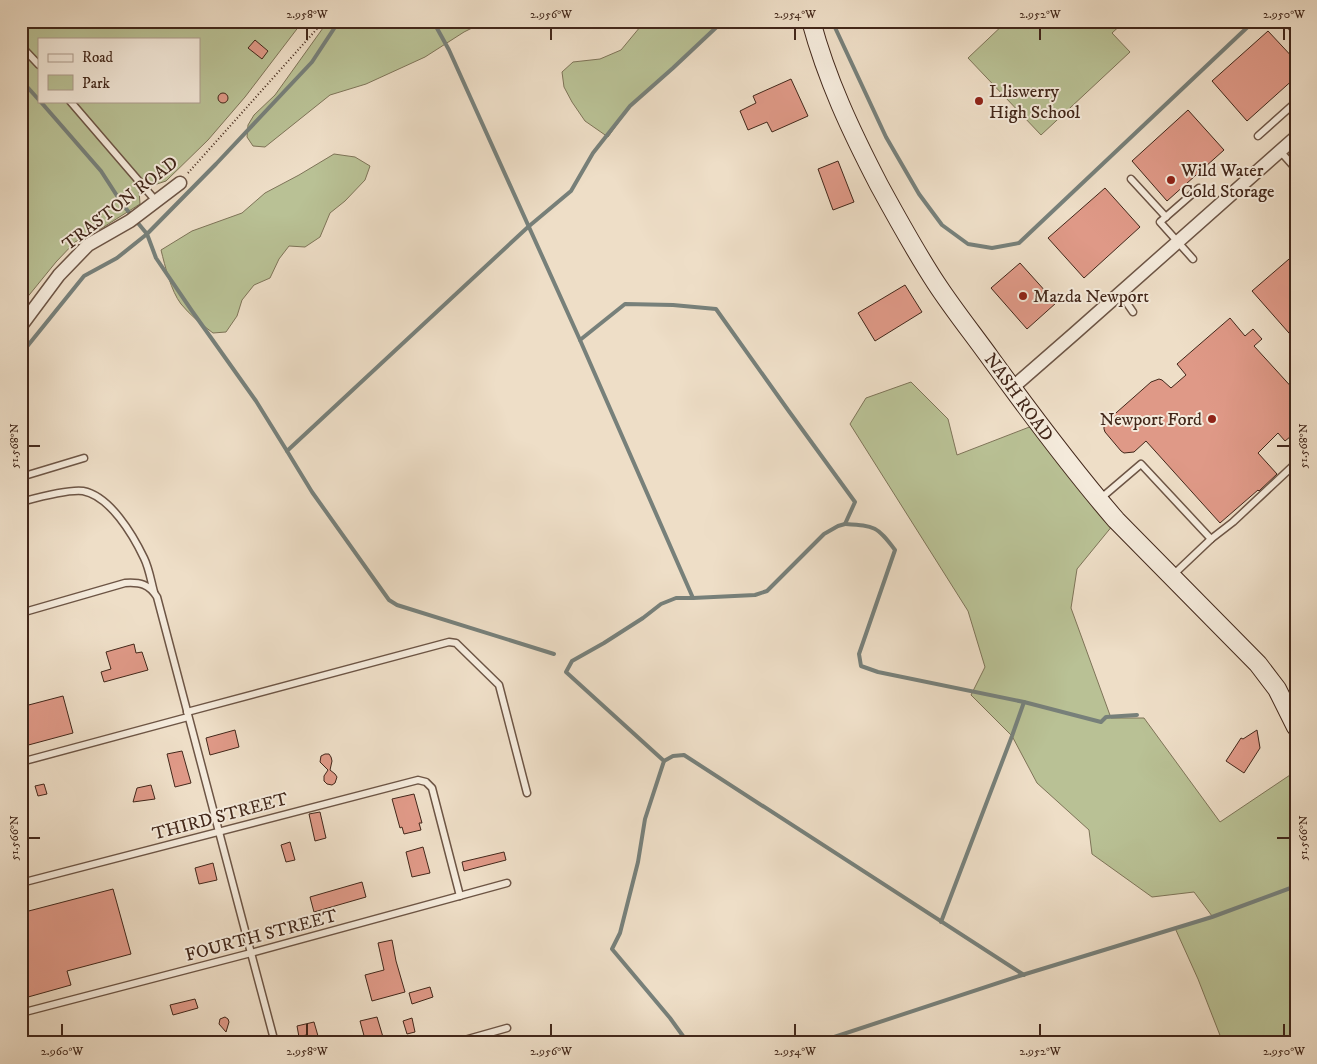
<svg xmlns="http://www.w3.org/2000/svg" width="1317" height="1064" font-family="'IM FELL DW Pica',serif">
  <rect width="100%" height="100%" fill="#eedec7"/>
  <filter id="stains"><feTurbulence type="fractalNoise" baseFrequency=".004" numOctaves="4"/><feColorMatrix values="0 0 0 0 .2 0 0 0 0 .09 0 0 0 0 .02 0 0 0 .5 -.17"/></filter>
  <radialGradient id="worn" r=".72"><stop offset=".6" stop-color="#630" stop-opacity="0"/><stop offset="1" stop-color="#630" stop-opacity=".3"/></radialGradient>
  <g fill="#b9c195" stroke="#7e7458" fill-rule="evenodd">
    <path d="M21,21h282l-58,76 -37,43 -42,41 -27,9 1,14 -38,24 -27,14 -19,20 -35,43zM39,39h160v62h-160z"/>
    <polygon points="328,21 486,21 464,32 425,57 366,84 330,95 265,147 253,146 247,137 248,125 254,115 275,95"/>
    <polygon points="645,21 723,21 673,68 630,106 608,137 585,121 572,102 564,87 562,72 573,62 600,59 621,50"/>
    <polygon points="1007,21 1125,21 1112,33 1130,52 1041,135 968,58"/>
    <path d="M334,154l21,3 15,9 -5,14 -20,21 -15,12 -10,24 -15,10 -16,-1 -10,13 -9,19 -16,7 -12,15 -5,16 -11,16 -13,1c-12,-9 -23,-18 -32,-29 -10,-13 -16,-38 -20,-54l31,-19 50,-18 23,-20 34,-18z"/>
    <polygon points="911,382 948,419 957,455 1032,426 1113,525 1077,569 1071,608 1111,718 1144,718 1220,822 1296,771 1296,1043 1223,1043 1198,979 1175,928 1212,916 1194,892 1152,897 1092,854 1089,830 1037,783 1012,736 971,695 985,667 968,611 850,424 866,398"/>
  </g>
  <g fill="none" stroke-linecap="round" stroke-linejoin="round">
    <g stroke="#77807a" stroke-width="4">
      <polyline points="433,21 449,50 580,340 693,598 676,598 661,604 643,618 604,643 572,661 566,672 664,761 673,756 684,755 1024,975"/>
      <polyline points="832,21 886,137 919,194 942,225 968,244 992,248 1019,243 1254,21"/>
      <polyline points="21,80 39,100"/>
      <polyline points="580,340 625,304 673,305 716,309 788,410 855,502 845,524 838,526 824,534 767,591 755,595 693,598"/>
      <polyline points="21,354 84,276 117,258 147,234 123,205 101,171 40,101"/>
      <polyline points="287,451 256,401 192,311 156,258 147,234 216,164 312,62 339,21"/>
      <path d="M845,524c30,2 32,2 50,26l-36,104 2,12 17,6 146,30 77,20 5,-5 31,-2"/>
      <polyline points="554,654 397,605 389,600 312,492 287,451 528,227 571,191 593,153 630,106 673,68 723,21"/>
      <polyline points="664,761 645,819 638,862 620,933 612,949 670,1018 688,1043"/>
      <polyline points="941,922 1012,736 1024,702"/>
      <polyline points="816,1043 1019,976 1212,917 1296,886"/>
    </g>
  </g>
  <g fill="#df9987" stroke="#42271a">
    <polygon points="1268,31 1296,61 1296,77 1247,121 1212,81"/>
    <polygon points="255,40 268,51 262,59 248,48"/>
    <polygon points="791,79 808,116 772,132 767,122 748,130 740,111 756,103 753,96"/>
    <circle cx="223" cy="98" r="5"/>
    <polygon points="1188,110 1224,150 1167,201 1132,161"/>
    <polygon points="838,161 854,202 833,210 818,169"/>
    <polygon points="1105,188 1140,227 1084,278 1048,238"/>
    <polygon points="1296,253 1296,341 1252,291"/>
    <polygon points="1020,263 1056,303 1027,329 991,288"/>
    <polygon points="905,285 922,312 875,341 858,313"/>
    <polygon points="1230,318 1245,336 1253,329 1262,339 1254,346 1296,392 1296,432 1285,441 1278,433 1258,453 1277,474 1259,491 1258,490 1220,523 1146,441 1134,452 1124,453 1121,451 1105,432 1104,429 1104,426 1108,420 1151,382 1159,379 1162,380 1171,388 1186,375 1177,364"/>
    <polygon points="134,644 136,653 142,652 148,670 104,682 101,672 111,669 106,652"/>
    <polygon points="63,696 73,733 21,747 21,707"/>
    <polygon points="235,730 239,747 210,755 206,738"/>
    <polygon points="1257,730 1260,748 1244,773 1226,761 1241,738 1243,739"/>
    <polygon points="182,751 191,783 175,787 167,754"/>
    <polygon points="325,754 329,754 331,757 332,761 330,770 335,774 337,777 335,783 332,785 327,784 324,781 324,776 328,770 320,762 321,756"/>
    <polygon points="44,784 47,794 38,796 35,786"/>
    <polygon points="151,785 155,799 133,802 137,788"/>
    <polygon points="414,794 422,823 419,823 421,830 404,834 402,827 400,828 392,799"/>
    <polygon points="320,812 326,838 315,841 309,814"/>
    <polygon points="290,842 295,860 286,862 281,845"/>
    <polygon points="423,847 430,873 412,877 406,852"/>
    <polygon points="504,852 506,860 464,871 462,862"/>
    <polygon points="213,863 217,880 199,884 195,868"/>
    <polygon points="362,882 366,897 314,912 310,897"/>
    <polygon points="113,889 131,954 67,971 71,985 21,999 21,913"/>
    <polygon points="392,940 396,961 405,992 372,1001 365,975 384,970 378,943"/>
    <polygon points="430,987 433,997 412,1004 409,993"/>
    <polygon points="195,999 198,1008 173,1015 170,1005"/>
    <polygon points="225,1017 228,1019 229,1022 226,1032 219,1024 220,1019"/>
    <polygon points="377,1017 383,1037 379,1038 380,1043 366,1043 360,1021"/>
    <polygon points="412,1018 415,1032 407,1034 403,1021"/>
    <polygon points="314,1022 320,1043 308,1043 306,1035 299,1037 297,1026"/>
  </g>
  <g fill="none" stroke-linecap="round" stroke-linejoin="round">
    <g stroke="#6d5545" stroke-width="9">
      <g id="lane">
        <polyline points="1291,26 1296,31"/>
        <polyline points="21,46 39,65"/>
        <polyline points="70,101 156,201"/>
        <polyline points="1258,136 1296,102"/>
        <polyline points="1280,151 1296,169"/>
        <polyline points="1131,179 1166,217"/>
        <polyline points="1193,259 1160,222 1199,188"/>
        <polyline points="1120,293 1133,312"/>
        <polyline points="21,477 84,458"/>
        <polyline points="1100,499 1141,464 1211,539"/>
        <path d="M21,502c15,-4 46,-13 62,-11 27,5 50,44 61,67 5,10 7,23 10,34"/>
        <polyline points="1173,575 1211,539 1233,522 1296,463"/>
        <path d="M21,613l104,-30c15,-1 24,1 32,14l94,356 24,90"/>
        <polyline points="187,712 449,642 456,643 499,685 527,793"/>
        <polyline points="21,762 188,717"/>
        <polyline points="21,883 418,780 426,782 432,788 460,896"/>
        <polyline points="21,1013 251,953 507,883"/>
        <polyline points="454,1043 507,1028"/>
      </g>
    </g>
    <g stroke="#6d5545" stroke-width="15">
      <g id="street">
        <polyline points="21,326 59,275 88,245 130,221 180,183"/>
        <polyline points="1012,388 1075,333 1296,137"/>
      </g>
    </g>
    <g stroke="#42271a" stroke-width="20">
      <path id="secondary" d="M811,21c16,59 40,110 68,164 18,33 36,66 57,98 17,26 37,51 55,76 40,55 81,110 125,161l142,144 19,25 19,38"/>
    </g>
    <polyline stroke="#42271a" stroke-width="2" stroke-dasharray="1 2.5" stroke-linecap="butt" points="188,173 324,21"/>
    <use href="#lane" stroke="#f4eadb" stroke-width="6"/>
    <use href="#street" stroke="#f4eadb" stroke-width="12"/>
    <use href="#secondary" stroke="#f4eadb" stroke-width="18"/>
  </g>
  <path fill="none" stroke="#42271a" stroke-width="2" d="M307,28v12M551,28v12M795,28v12M1040,28v12M1284,28v12M28,446h12M1277,446h13M28,838h12M1277,838h13M62,1024v12M307,1024v12M551,1024v12M795,1024v12M1040,1024v12M1284,1024v12"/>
  <g fill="#8f2418" stroke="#f4eadb" stroke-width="2">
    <circle cx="979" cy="101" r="5"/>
    <circle cx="1171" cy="180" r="5"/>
    <circle cx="1023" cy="296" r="5"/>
    <circle cx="1212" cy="419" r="5"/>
  </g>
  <g text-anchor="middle" stroke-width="4" stroke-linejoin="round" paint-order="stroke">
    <g font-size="18" fill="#42271a" stroke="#f4eadb" text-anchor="start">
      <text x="989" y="97">Lliswerry<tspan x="989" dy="21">High School</tspan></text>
      <text x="1181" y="176">Wild Water<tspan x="1181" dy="21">Cold Storage</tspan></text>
      <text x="1033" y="302">Mazda Newport</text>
      <text x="1202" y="425" text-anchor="end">Newport Ford</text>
    </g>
    <g font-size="18" fill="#42271a" stroke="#f4eadb">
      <text transform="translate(120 203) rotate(-38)" y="6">TRASTON ROAD</text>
      <text transform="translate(1019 397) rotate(54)" y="6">NASH ROAD</text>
      <text transform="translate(220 816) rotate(-15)" y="6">THIRD STREET</text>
      <text transform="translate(261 935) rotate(-15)" y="6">FOURTH STREET</text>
    </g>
  </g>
  <rect width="1317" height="1064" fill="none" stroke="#eedec7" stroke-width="55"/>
  <rect x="38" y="38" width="162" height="65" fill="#f4eadb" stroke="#ad9c8e"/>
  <rect x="48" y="54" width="25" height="8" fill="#f4eadb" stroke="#ad9c8e"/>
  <text x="82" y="62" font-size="15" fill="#42271a">Road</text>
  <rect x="48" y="75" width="25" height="15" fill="#b9c195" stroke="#ad9c8e"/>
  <text x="82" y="88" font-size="15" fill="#42271a">Park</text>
  <rect x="28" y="28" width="1262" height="1008" fill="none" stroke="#42271a" stroke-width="2"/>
  <g font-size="12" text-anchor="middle" fill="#42271a">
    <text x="307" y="18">2.958°W</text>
    <text x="551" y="18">2.956°W</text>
    <text x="795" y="18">2.954°W</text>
    <text x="1040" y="18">2.952°W</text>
    <text x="1284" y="18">2.950°W</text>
    <text transform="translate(14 446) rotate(-90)" y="4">51.568°N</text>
    <text transform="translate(1303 446) rotate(-90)" y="4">51.568°N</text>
    <text transform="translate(14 838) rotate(-90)" y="4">51.566°N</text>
    <text transform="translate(1303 838) rotate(-90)" y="4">51.566°N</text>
    <text x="62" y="1055">2.960°W</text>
    <text x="307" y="1055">2.958°W</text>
    <text x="551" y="1055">2.956°W</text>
    <text x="795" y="1055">2.954°W</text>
    <text x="1040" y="1055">2.952°W</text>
    <text x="1284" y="1055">2.950°W</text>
  </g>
  <rect width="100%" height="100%" filter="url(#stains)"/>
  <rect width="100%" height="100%" fill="url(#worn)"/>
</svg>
